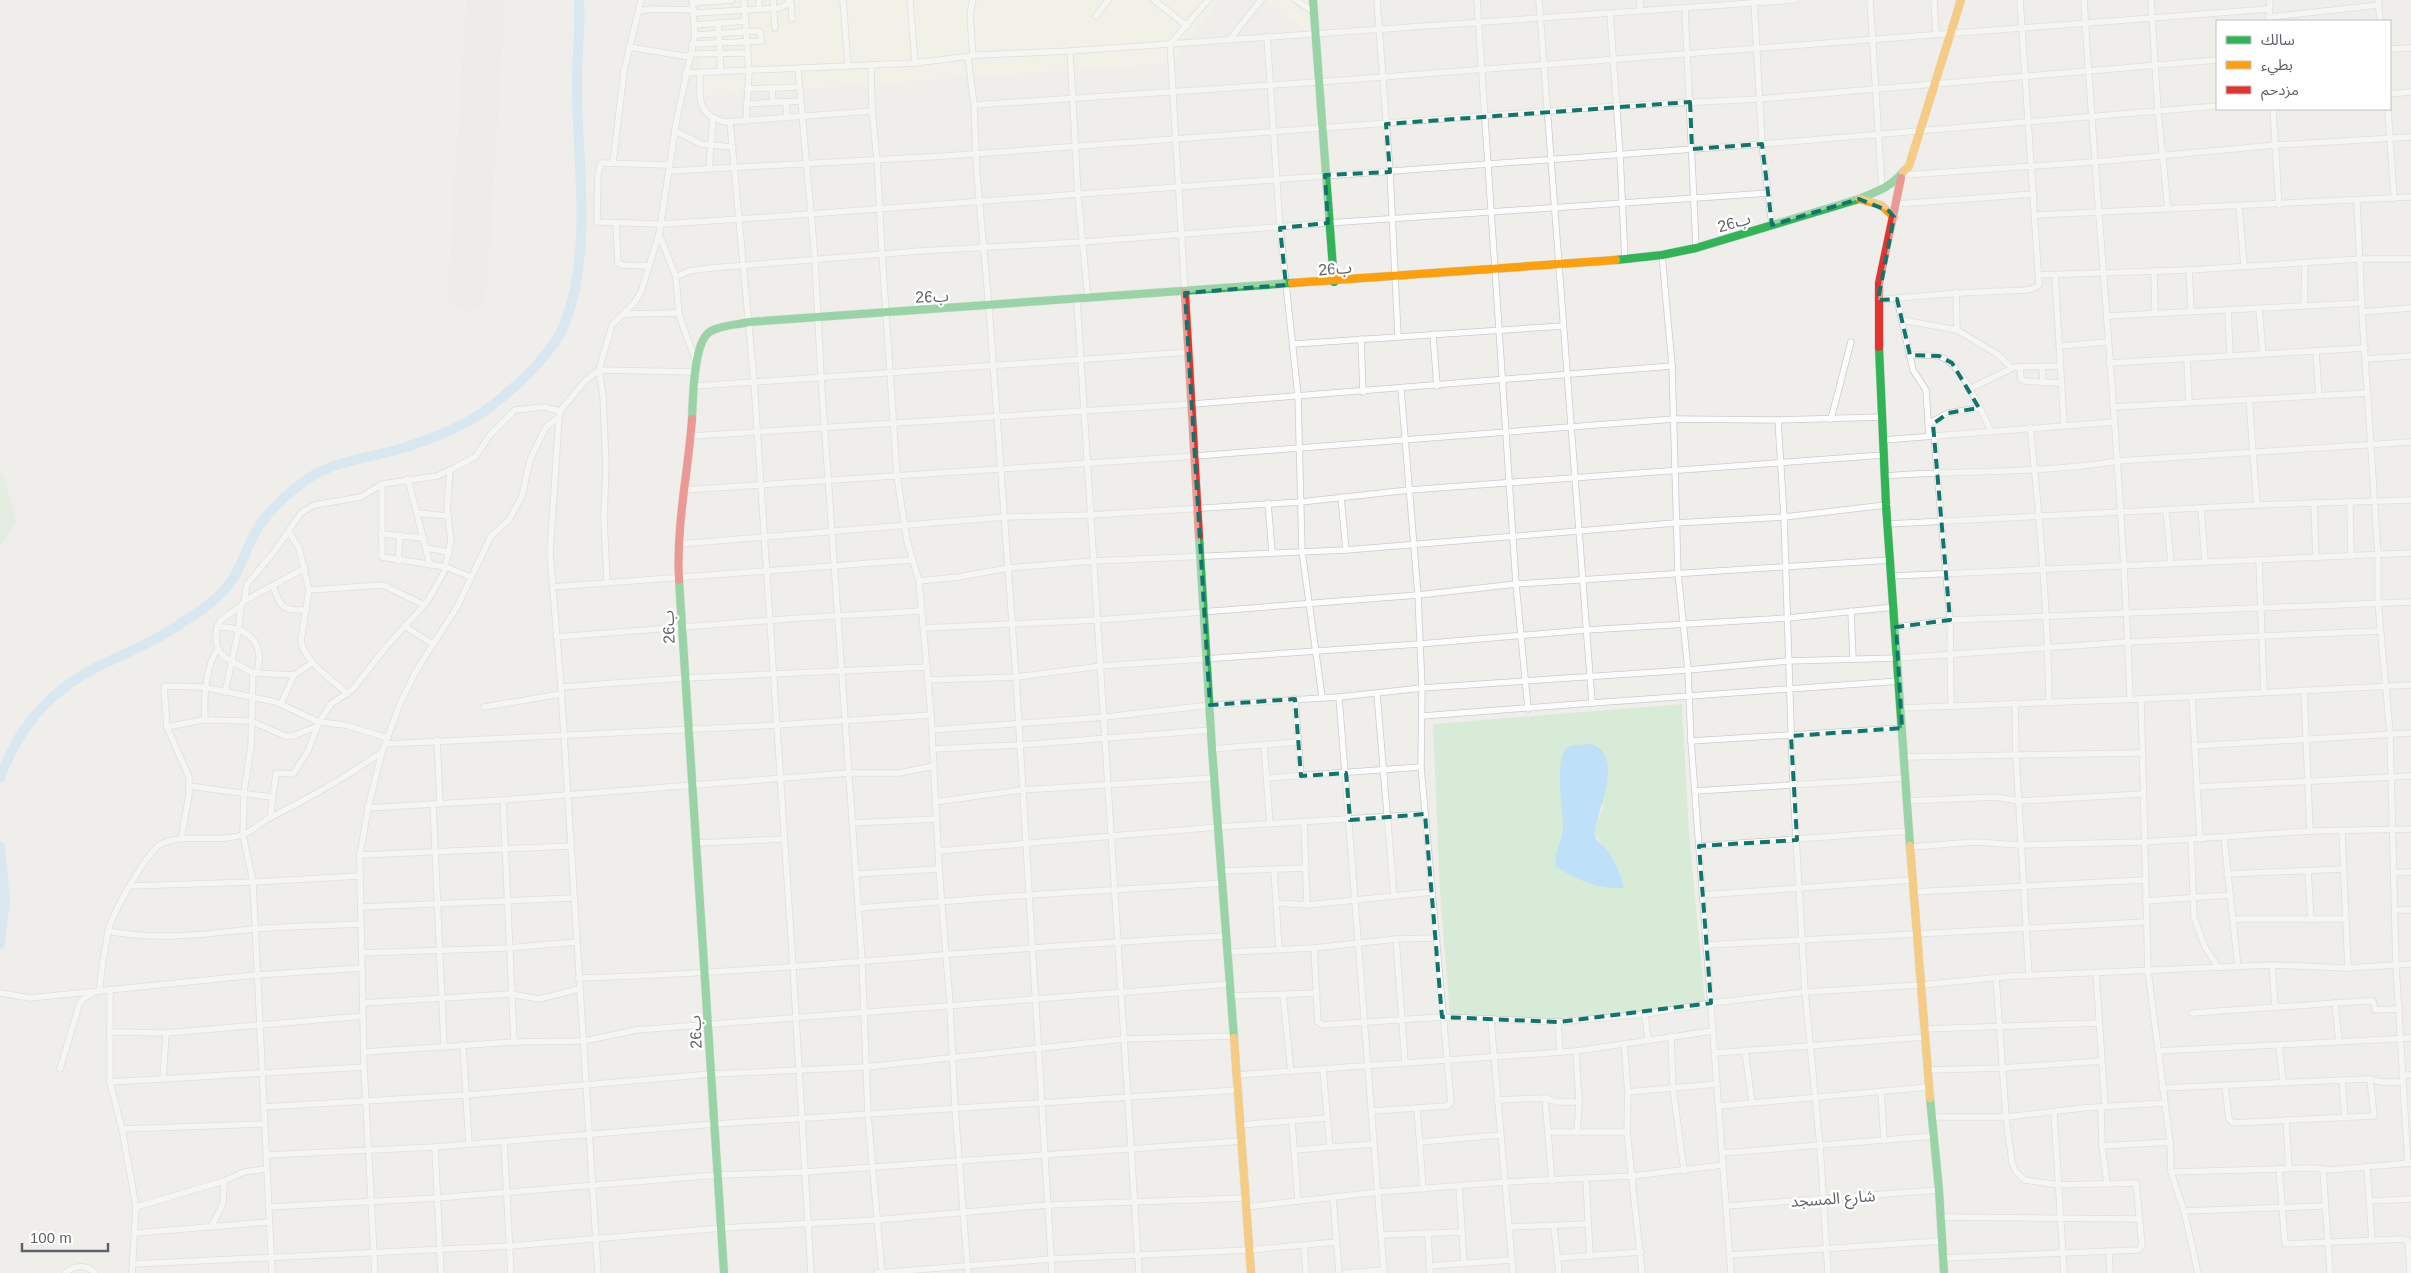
<svg xmlns="http://www.w3.org/2000/svg" width="2411" height="1273" font-family="Arial,'Noto Sans Arabic',sans-serif">
  <rect width="100%" height="100%" fill="#efeeea"/>
  <g fill="#f7f3e4">
    <polygon points="700,0 1220,0 1171,63 700,96"/>
    <polygon points="1265,0 1318,0 1318,39"/>
  </g>
  <g fill="#d8ebd6" fill-rule="evenodd">
    <polygon points="0,473 3,473 17,522 0,547"/>
    <path d="M1682,704l7,130 16,169 -68,9 -93,7 -94,-4 -10,-123 -7,-168zM1561,759l43,46c-3,8 -8,18 -9,27 0,6 26,38 29,56l-69,-28 8,-30z"/>
  </g>
  <path fill="#bfe0f9" d="M1591,744c34,11 7,65 4,87 0,1 1,7 1,8 3,4 8,7 11,11 8,12 14,24 17,38 -26,2 -46,-8 -68,-21 -3,-13 6,-26 7,-39 0,-20 -8,-61 2,-78 5,-7 18,-5 26,-6z"/>
  <g fill="none" stroke-linecap="round" stroke-linejoin="round">
    <g stroke="#bfe0f9" stroke-width="10">
      <path d="M0,778c19,-52 48,-85 97,-111 26,-13 53,-23 77,-39 21,-14 44,-27 58,-48 12,-18 17,-41 30,-58 12,-17 30,-32 47,-44 26,-17 58,-20 87,-28 25,-7 48,-16 71,-28 31,-17 85,-65 98,-99 27,-69 13,-158 12,-231 -1,-31 4,-61 2,-92"/>
      <polyline points="0,847 5,900 0,944"/>
    </g>
    <polyline stroke="#eae9e7" stroke-width="39" points="467,292 486,0"/>
    <g stroke="#cbcccc" stroke-width="7">
      <g id="street">
        <polyline points="744,0 749,72 746,121"/>
        <polyline points="759,0 759,9"/>
        <polyline points="773,0 775,28"/>
        <polyline points="788,0 791,3 792,19"/>
        <polyline points="843,0 848,66"/>
        <polyline points="910,0 915,63"/>
        <polyline points="973,0 970,15 973,56"/>
        <polyline points="1154,0 1187,26"/>
        <polyline points="1296,0 1314,12"/>
        <polyline points="1377,0 1390,172 1398,336"/>
        <polyline points="1477,0 1516,584 1528,709"/>
        <polyline points="1539,0 1592,703 1900,681"/>
        <polyline points="1640,0 1640,11"/>
        <polyline points="1870,0 1882,190"/>
        <polyline points="1934,0 1936,34"/>
        <path d="M2084,0c14,233 38,466 46,699"/>
        <polyline points="2151,0 2158,111 2168,209"/>
        <polyline points="2378,0 2380,21"/>
        <polyline points="1754,1 1762,144 1772,225"/>
        <polyline points="693,3 732,0"/>
        <polyline points="1685,8 1696,248"/>
        <polyline points="639,11 651,9 694,10"/>
        <polyline points="695,13 779,8 791,3"/>
        <polyline points="1610,13 1620,154 1625,260"/>
        <polyline points="1096,16 1108,0"/>
        <polyline points="2269,17 2379,5"/>
        <polyline points="2269,21 2270,0"/>
        <polyline points="718,23 721,72"/>
        <polyline points="695,25 746,21"/>
        <polyline points="1267,36 1280,228 1298,396 1302,551 1322,697"/>
        <polyline points="1230,39 1261,0"/>
        <polyline points="692,44 762,41 760,32 758,31 695,35"/>
        <polyline points="629,47 689,57"/>
        <polyline points="2390,49 2411,48"/>
        <polyline points="1070,51 1078,195 1088,299"/>
        <polyline points="690,54 748,53"/>
        <polyline points="968,57 974,105 977,176 989,307 1016,677 1052,1273"/>
        <polyline points="871,64 872,111 877,160 882,254 897,476 907,541 919,581 931,715 939,869 950,1004 955,1108 968,1273"/>
        <polyline points="798,69 815,259 821,377 862,961 868,1115 882,1273"/>
        <polyline points="685,73 915,63 979,55 1070,51 1795,0"/>
        <path d="M700,73c0,25 -4,42 25,49l147,-11"/>
        <polyline points="772,88 773,103"/>
        <polyline points="747,89 799,87"/>
        <polyline points="2390,94 2411,92"/>
        <polyline points="786,102 787,118"/>
        <polyline points="746,104 800,101"/>
        <polyline points="974,105 1318,82 2269,9"/>
        <polyline points="2273,109 2279,205"/>
        <polyline points="2388,109 2394,198"/>
        <polyline points="730,122 754,382 793,967 811,1273"/>
        <polyline points="675,131 701,144 733,147"/>
        <polyline points="613,163 624,71 641,0"/>
        <polyline points="669,165 601,163 598,175 597,222 661,224 740,219 1762,144 2217,106"/>
        <polyline points="709,169 713,118"/>
        <polyline points="669,171 946,156 1617,106 1759,99 2217,60"/>
        <polyline points="1904,175 2094,162 2276,145 2411,137"/>
        <polyline points="2357,201 2362,312 2378,555 2378,602 2390,733 2396,966 2408,1164"/>
        <polyline points="1896,204 2034,194"/>
        <polyline points="2239,205 2244,266"/>
        <polyline points="2036,215 2411,197"/>
        <polyline points="616,223 618,263 622,265 648,266"/>
        <polyline points="659,234 676,277 679,315 696,362"/>
        <polyline points="1662,255 1672,366 1678,573 1688,670 1691,741 1731,1273"/>
        <polyline points="2189,270 2191,310"/>
        <polyline points="2154,271 2155,313"/>
        <polyline points="2039,275 2189,270 2361,259 2411,259"/>
        <polyline points="2055,275 2064,425"/>
        <polyline points="676,277 689,271 711,268 920,251 1082,242 1328,223 1769,193"/>
        <polyline points="1956,292 1957,330"/>
        <polyline points="1185,293 1170,44 1208,0"/>
        <polyline points="1897,299 1913,370 1926,390 1929,435"/>
        <polyline points="1077,300 1139,1273"/>
        <path d="M1878,300c43,-4 84,-8 127,-9 10,-1 26,1 34,-6l-19,-285"/>
        <polyline points="2304,306 2305,263"/>
        <polyline points="2259,309 2263,354"/>
        <polyline points="2228,310 2230,355"/>
        <polyline points="2362,312 2411,308"/>
        <polyline points="624,314 679,313"/>
        <polyline points="2107,316 2362,303"/>
        <polyline points="1902,320 1957,330 1997,354 2012,368"/>
        <polyline points="1433,334 1437,386"/>
        <polyline points="1361,339 1363,392"/>
        <polyline points="1293,344 1563,326"/>
        <polyline points="2059,346 2108,342"/>
        <polyline points="2316,352 2319,395"/>
        <path d="M1910,355c10,0 22,-1 31,2 21,7 40,54 50,74"/>
        <polyline points="2187,359 2189,402"/>
        <polyline points="2366,359 2411,356"/>
        <polyline points="2109,363 2365,348"/>
        <polyline points="2042,366 2043,383"/>
        <polyline points="2020,367 2021,379 2024,381 2061,383"/>
        <polyline points="695,386 1190,352"/>
        <polyline points="1969,389 2015,367 2060,366"/>
        <polyline points="2249,399 2257,505"/>
        <polyline points="2113,407 2368,393"/>
        <polyline points="559,417 550,553 561,687 598,1273"/>
        <polyline points="1831,419 1851,342"/>
        <polyline points="1778,420 1784,517 1793,786 1805,992 1820,1146 1828,1273"/>
        <polyline points="1928,424 1948,413 1979,408"/>
        <path d="M2030,427c10,92 18,184 19,276"/>
        <polyline points="1934,435 1950,620 1951,706"/>
        <polyline points="692,436 1193,404 1672,366"/>
        <polyline points="1883,440 2114,422"/>
        <path d="M1885,476c77,-6 156,-2 233,-15l293,-19"/>
        <polyline points="408,479 430,565"/>
        <polyline points="382,484 382,557 446,567 471,577"/>
        <polyline points="683,490 1195,456 1674,419 1778,420 1882,417"/>
        <polyline points="1341,497 1346,550"/>
        <polyline points="1268,503 1272,552"/>
        <polyline points="2314,503 2316,558"/>
        <polyline points="2350,503 2351,556"/>
        <polyline points="2201,508 2205,561"/>
        <polyline points="2166,510 2171,563"/>
        <polyline points="417,513 448,516"/>
        <polyline points="1888,524 2257,505 2411,500"/>
        <path d="M289,532l10,16 10,42 -8,50c1,19 33,42 47,54"/>
        <polyline points="381,534 424,538"/>
        <polyline points="679,544 1005,517 1091,515 1301,502 1409,490 1884,455"/>
        <polyline points="426,548 449,552"/>
        <polyline points="2259,560 2264,692"/>
        <polyline points="398,561 400,535"/>
        <polyline points="1892,576 2411,553"/>
        <polyline points="919,581 959,577 1008,568 1094,561 1346,550 1675,523 1784,517 1886,505"/>
        <polyline points="607,582 604,518 606,466 603,396 599,370 612,325 635,302 641,292 659,234 677,118 695,35 692,0"/>
        <path d="M273,585c7,22 9,26 33,25"/>
        <polyline points="552,587 911,560"/>
        <polyline points="309,590 383,585 424,605"/>
        <polyline points="244,601 305,568"/>
        <polyline points="1851,611 1853,658"/>
        <polyline points="404,626 433,644"/>
        <path d="M217,627c28,-1 49,14 40,44"/>
        <polyline points="1896,627 1950,620 2411,602"/>
        <polyline points="924,628 1098,620 1418,595 1516,584 1891,560"/>
        <polyline points="556,637 800,618 922,611"/>
        <polyline points="313,662 294,675 253,673 224,657 218,649 216,640 217,627 221,620 241,606 244,601 247,584 274,552 301,513 314,505 361,497 382,484 437,476 450,470 475,457 490,435 515,410 544,407 560,411"/>
        <polyline points="253,673 251,746 244,792 243,835 253,882 272,1273"/>
        <polyline points="928,680 1016,677 1101,666 1419,644 1586,630 1788,618 1894,607"/>
        <polyline points="561,687 685,678 927,667"/>
        <polyline points="2304,690 2310,831"/>
        <polyline points="225,692 238,633 241,606"/>
        <polyline points="1377,694 1394,896"/>
        <polyline points="1339,697 1384,1273"/>
        <polyline points="2192,697 2200,839"/>
        <polyline points="1295,699 1301,776"/>
        <polyline points="2141,699 2148,971 2170,1142 2171,1172 2184,1211 2198,1273"/>
        <polyline points="2015,703 2016,756 2029,976"/>
        <polyline points="281,704 294,675"/>
        <polyline points="484,707 561,694"/>
        <polyline points="1902,708 2141,699 2411,685"/>
        <polyline points="1422,716 1592,703"/>
        <path d="M205,720c-1,-22 0,-53 13,-71"/>
        <polyline points="167,727 202,720 251,721 285,736 293,736 318,726"/>
        <polyline points="932,730 1105,717 1210,705 1339,697 1422,688 1688,670 1787,661 1899,658 2128,642 2380,631"/>
        <polyline points="437,740 440,804"/>
        <polyline points="1691,741 1902,728"/>
        <polyline points="386,744 777,725 931,715"/>
        <polyline points="1264,745 1270,824"/>
        <polyline points="2194,746 2411,733"/>
        <polyline points="933,749 1019,745 1211,730"/>
        <polyline points="1212,749 1298,742"/>
        <polyline points="1904,757 2141,753"/>
        <polyline points="1267,778 1421,767"/>
        <polyline points="189,786 271,797"/>
        <polyline points="2196,787 2411,776"/>
        <polyline points="1695,791 1905,778"/>
        <polyline points="503,800 514,1042"/>
        <polyline points="1907,801 1995,797 2020,801 2143,794"/>
        <polyline points="935,802 1022,790 1214,778"/>
        <polyline points="433,805 444,1047"/>
        <polyline points="368,808 503,800 849,773 899,773 934,766"/>
        <polyline points="270,818 276,773 293,774 308,751 319,722 331,704 353,689 386,647 427,602 444,572 451,540 447,509 450,470"/>
        <polyline points="1304,822 1307,905"/>
        <polyline points="852,823 936,819"/>
        <polyline points="2342,832 2348,968"/>
        <polyline points="2224,838 2238,967"/>
        <polyline points="181,839 189,795 189,777 167,727 164,686 203,687 276,702 319,722 345,725 388,738"/>
        <polyline points="2191,839 2194,918 2205,947 2218,967"/>
        <polyline points="696,843 784,839"/>
        <polyline points="1699,846 1909,831"/>
        <polyline points="1910,847 1975,842 2021,845 2143,842 2310,831 2411,829"/>
        <polyline points="938,851 1218,827 1425,814"/>
        <polyline points="360,855 571,846"/>
        <polyline points="1274,870 1279,949"/>
        <polyline points="1221,871 1306,868"/>
        <polyline points="2308,871 2311,920"/>
        <polyline points="2395,873 2411,872"/>
        <polyline points="856,874 939,869"/>
        <polyline points="2227,874 2343,869"/>
        <polyline points="130,886 253,882 360,876"/>
        <polyline points="1913,892 2144,880"/>
        <polyline points="1702,895 1912,880"/>
        <polyline points="2145,901 2229,895"/>
        <polyline points="1277,903 1307,905 1432,892"/>
        <polyline points="361,907 573,898"/>
        <polyline points="859,908 1029,895 1223,883"/>
        <polyline points="2396,910 2411,910"/>
        <polyline points="2233,919 2345,919"/>
        <path d="M108,931c48,10 97,3 146,-2 35,-3 72,-3 107,-5"/>
        <polyline points="1396,939 1405,1063"/>
        <polyline points="1706,945 2145,922"/>
        <polyline points="1314,948 1318,1022 1323,1025 1442,1017 1558,1022 1645,1014 1711,1003 1805,992 1921,985 2012,976 2272,965 2348,968 2411,964"/>
        <polyline points="1227,952 1314,948 1396,939 1437,938"/>
        <polyline points="362,953 508,948 576,942"/>
        <polyline points="2272,965 2275,1006"/>
        <polyline points="2096,973 2105,1106"/>
        <path d="M578,978c216,-6 432,-33 649,-42"/>
        <polyline points="110,990 110,1082 122,1129 136,1207 132,1273"/>
        <path d="M99,992c2,-20 5,-40 9,-60 4,-18 39,-82 55,-89 25,-10 54,0 79,-8 10,-3 19,-13 29,-18 39,-19 75,-40 111,-65"/>
        <polyline points="0,993 30,998 256,975 362,968"/>
        <polyline points="1283,995 1291,1072"/>
        <polyline points="1231,996 1317,993"/>
        <polyline points="363,1003 511,994 539,999 579,989"/>
        <polyline points="2335,1003 2339,1042"/>
        <polyline points="2192,1013 2365,1001 2373,1001 2375,1010 2400,1009"/>
        <polyline points="1645,1014 1648,1040"/>
        <polyline points="1491,1021 1513,1273"/>
        <polyline points="1558,1022 1560,1052"/>
        <polyline points="1923,1029 2099,1023"/>
        <polyline points="110,1032 166,1033 363,1016"/>
        <polyline points="1671,1036 1673,1088 1684,1171"/>
        <polyline points="1624,1044 1628,1092 1627,1132 1642,1273"/>
        <polyline points="463,1045 469,1144"/>
        <polyline points="2279,1045 2283,1083"/>
        <polyline points="1745,1050 1752,1103"/>
        <polyline points="1576,1051 1579,1102 1577,1133"/>
        <polyline points="2158,1051 2411,1038"/>
        <polyline points="364,1052 514,1042 584,1041 636,1030 1230,984"/>
        <polyline points="1715,1053 1924,1037"/>
        <polyline points="60,1069 79,1005 82,1000 92,993"/>
        <polyline points="1323,1070 1330,1147"/>
        <polyline points="1927,1070 2002,1068 2102,1061"/>
        <polyline points="1236,1075 1576,1051 1712,1031"/>
        <polyline points="2402,1075 2411,1075"/>
        <polyline points="163,1078 166,1033"/>
        <polyline points="2342,1080 2345,1118"/>
        <polyline points="110,1082 364,1067"/>
        <polyline points="2225,1085 2229,1119 2233,1123 2374,1116 2370,1079"/>
        <polyline points="2162,1088 2367,1079 2383,1082 2402,1082"/>
        <polyline points="1628,1092 1717,1084"/>
        <polyline points="1881,1092 1884,1141"/>
        <polyline points="1545,1098 1552,1181"/>
        <polyline points="1497,1100 1545,1098 1558,1102 1579,1102"/>
        <polyline points="1719,1106 1929,1087"/>
        <polyline points="264,1107 466,1095 712,1074 866,1067 1124,1039 1234,1036"/>
        <polyline points="2101,1107 2102,1146 2107,1184"/>
        <polyline points="1417,1108 1423,1189"/>
        <polyline points="1372,1111 1447,1106 1451,1103 1421,767 1422,688 1418,595 1401,389"/>
        <polyline points="2054,1113 2064,1273"/>
        <polyline points="1932,1117 2006,1117 2082,1108 2164,1103"/>
        <polyline points="2286,1120 2289,1168"/>
        <polyline points="1292,1122 1298,1201"/>
        <polyline points="1239,1125 1327,1118"/>
        <polyline points="122,1129 264,1124"/>
        <polyline points="1548,1132 1627,1132"/>
        <polyline points="504,1142 511,1273"/>
        <polyline points="1420,1142 1500,1135"/>
        <polyline points="2102,1146 2170,1142"/>
        <polyline points="435,1147 441,1273"/>
        <polyline points="1294,1150 1373,1144"/>
        <polyline points="1723,1153 1934,1136"/>
        <polyline points="266,1155 435,1147 715,1124 1237,1090"/>
        <polyline points="2367,1167 2372,1241"/>
        <polyline points="2279,1168 2285,1244 2404,1239 2408,1241 2410,1273"/>
        <polyline points="2323,1169 2330,1273"/>
        <polyline points="2171,1172 2312,1168 2331,1170 2410,1163"/>
        <polyline points="1586,1179 1590,1256"/>
        <polyline points="1459,1186 1464,1263"/>
        <polyline points="1333,1198 1339,1273"/>
        <polyline points="2369,1201 2411,1199"/>
        <polyline points="1726,1206 1939,1190"/>
        <polyline points="136,1207 224,1181 244,1172 266,1169"/>
        <polyline points="268,1207 437,1198 718,1175 805,1172 1241,1141"/>
        <polyline points="1246,1207 1378,1192 1505,1182 1632,1176 1723,1165"/>
        <polyline points="2184,1211 2325,1206"/>
        <polyline points="1941,1217 2140,1219"/>
        <polyline points="211,1227 223,1204 224,1181"/>
        <polyline points="1509,1227 1588,1224"/>
        <polyline points="1554,1227 1559,1273"/>
        <polyline points="136,1233 269,1222"/>
        <polyline points="1428,1233 1430,1273"/>
        <polyline points="1382,1235 1462,1232"/>
        <polyline points="1304,1246 1306,1273"/>
        <polyline points="2109,1251 2110,1273"/>
        <polyline points="1729,1255 1942,1241"/>
        <polyline points="1558,1258 1641,1252"/>
        <polyline points="1943,1258 2138,1250 2142,1246 2136,1183 2058,1185 2025,1180 2016,1172 2012,1163 2006,1117 1996,978"/>
        <polyline points="133,1264 510,1246 722,1228 876,1220 1048,1205 1245,1198"/>
        <polyline points="1429,1266 1511,1260"/>
        <path d="M65,1273c10,-8 21,-9 30,0"/>
        <polyline points="375,1273 364,1067 360,876 360,855 368,808 382,752 400,704 416,671 457,607 491,536 509,520 522,496 530,460 538,443 546,427 559,417 560,411 585,381 599,370 695,372"/>
        <polyline points="877,1273 1051,1259 1249,1250 1336,1242"/>
        <polyline points="1345,1273 1384,1270"/>
      </g>
    </g>
    <g stroke="#cacacb" stroke-width="9">
      <g id="fast">
        <polyline points="1313,0 1334,282"/>
        <path d="M1616,260l46,-5 34,-7 163,-49c17,-7 32,-12 44,-27"/>
        <polyline points="1879,347 1886,505 1910,846"/>
        <path d="M692,419c1,-19 1,-79 19,-88 11,-6 26,-6 38,-9l543,-39"/>
        <polyline points="1199,536 1212,749 1234,1038"/>
        <polyline points="679,580 724,1273"/>
        <polyline points="1930,1098 1939,1190 1944,1273"/>
      </g>
    </g>
    <g stroke="#cacacb" stroke-width="9">
      <g id="slow">
        <polyline points="1903,172 1909,166 1961,0"/>
        <polyline points="1860,199 1881,205 1894,217"/>
        <polyline points="1292,283 1616,260"/>
        <polyline points="1910,846 1930,1098"/>
        <polyline points="1234,1038 1251,1273"/>
      </g>
    </g>
    <g stroke="#cacacb" stroke-width="9">
      <g id="jam">
        <polyline points="1185,293 1199,536"/>
        <polyline points="1879,347 1879,283 1901,178"/>
        <path d="M679,580c-3,-54 9,-107 13,-161"/>
      </g>
    </g>
    <use href="#street" stroke="#fdfcfc" stroke-width="5.5"/>
    <use href="#fast" stroke="#30b455" stroke-width="8"/>
    <use href="#slow" stroke="#ff9f0a" stroke-width="8"/>
    <use href="#jam" stroke="#e5322d" stroke-width="8"/>
  </g>
  <path d="M0 0H2411V1273H0ZM1690,102l2,47 70,-5 10,81 87,-26 30,12 5,6 -16,83 19,-1 13,56 29,1 13,7 27,45 -31,5 -15,11 17,196 -54,7 6,101 -111,8 6,104 -98,6 12,157 -153,19 -116,-5 -17,-203 -75,6 -4,-47 -45,3 -6,-77 -85,6 -25,-412 101,-8 -6,-57 48,-5 -3,-48 65,-3 -4,-48z" fill="#efeeea" fill-opacity=".55" fill-rule="evenodd"/>
  <path fill="none" stroke="#0f766e" stroke-width="4" stroke-dasharray="10 6" stroke-linejoin="round" d="M1690,102l2,47 70,-5 10,81 87,-26 30,12 5,6 -16,83 19,-1 13,56 29,1 13,7 27,45 -31,5 -15,11 17,196 -54,7 6,101 -111,8 6,104 -98,6 12,157 -153,19 -116,-5 -17,-203 -75,6 -4,-47 -45,3 -6,-77 -85,6 -25,-412 101,-8 -6,-57 48,-5 -3,-48 65,-3 -4,-48z"/>
  <g text-anchor="middle" stroke-width="5" stroke-linejoin="round" paint-order="stroke">
    <g font-size="16" fill="#5f6368" stroke="#fff">
      <text transform="translate(1734 222) rotate(-16)" y="6">26ب</text>
      <text transform="translate(1335 268) rotate(-5)" y="6">26ب</text>
      <text transform="translate(932 296) rotate(-3)" y="6">26ب</text>
      <text transform="translate(668 627) rotate(-93)" y="6">26ب</text>
      <text transform="translate(695 1032) rotate(-93)" y="6">26ب</text>
      <text transform="translate(1833 1198) rotate(-4)" y="6">شارع المسجد</text>
    </g>
  </g>
  <rect x="2216" y="20" width="175" height="90" fill="#ffffff" stroke="#bfc1c3"/>
  <rect x="2226" y="36" width="25" height="8" fill="#30b455" stroke="#bfc1c3"/>
  <text x="2261" y="45" font-size="15" fill="#5f6368">سالك</text>
  <rect x="2226" y="61" width="25" height="8" fill="#ff9f0a" stroke="#bfc1c3"/>
  <text x="2261" y="70" font-size="15" fill="#5f6368">بطيء</text>
  <rect x="2226" y="86" width="25" height="8" fill="#e5322d" stroke="#bfc1c3"/>
  <text x="2261" y="95" font-size="15" fill="#5f6368">مزدحم</text>
  <path d="M22 1243v8h86v-8" fill="none" stroke="#5f6368" stroke-width="2.5"/>
  <text x="30" y="1243" font-size="15" fill="#5f6368" stroke="#ffffff" stroke-width="4" paint-order="stroke">100 m</text>
</svg>
